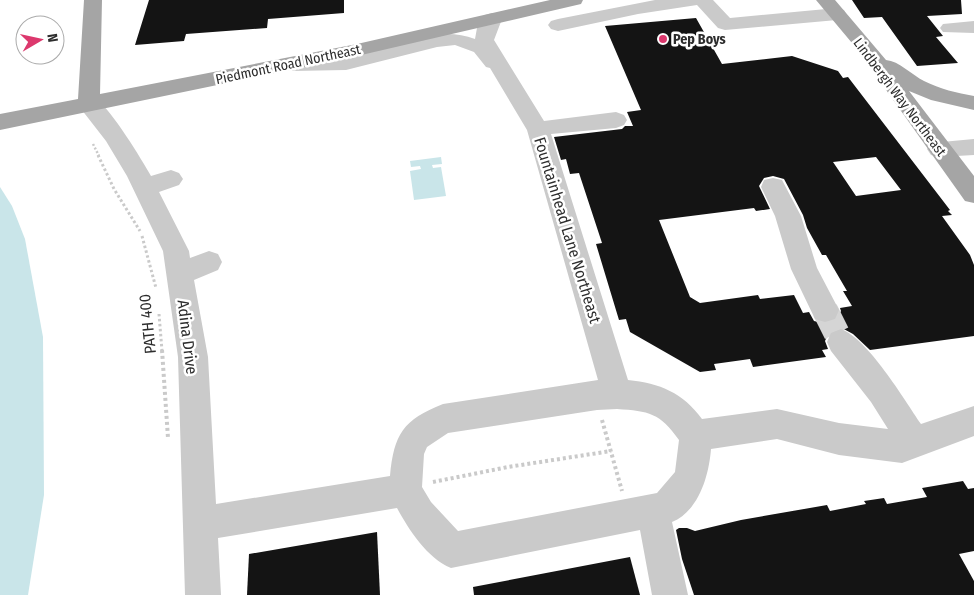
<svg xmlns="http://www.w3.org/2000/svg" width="974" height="595" font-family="'Fira Sans Condensed',sans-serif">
  <rect width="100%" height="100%" fill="#fff"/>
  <g fill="#c9e5e9">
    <polygon points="441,157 442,164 432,165 433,168 441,167 446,196 414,200 410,171 421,169 420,166 411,167 410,161"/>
    <polygon points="0,187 12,206 25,239 43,337 44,495 28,595 0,595"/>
  </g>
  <g fill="#141414" fill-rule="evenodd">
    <polygon points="149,0 344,0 344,13 268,19 267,28 186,34 184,41 135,45"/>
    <polygon points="852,0 961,0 962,14 927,16 943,36 936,37 958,63 917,66 882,17 864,18"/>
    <path d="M696,18l26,46 70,-8 46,15 5,7 5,-1 102,133 -2,1 4,4 -10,1 28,39 4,10v71l-104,14 -17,-16 -13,-7 -11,5 -4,9 3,8 -6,1 4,7 -73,10 -3,-8 -36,5 2,6 -16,2 -70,-40 -4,-13 -7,1 -23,-76 6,-1 -23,-70 -9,1 -4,-15 -5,1 -7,-23 68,-8 3,-3h8l-6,-14 14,-2 -36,-84zM876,157l25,33 -45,6 -23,-34zM773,176l11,3 19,36 4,13 15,27h4l21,36h-4l9,15 -12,2 1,3 -5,10 -10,3 -12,-3 -5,-9 -6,1 -9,-18 -34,4 -2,-4 -58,8 -10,-6 -31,-77 95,-12 2,3 14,-2 -11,-23 5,-8z"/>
    <polygon points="963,481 968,489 974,488 974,551 959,554 974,581 974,595 694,595 682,559 676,530 679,528 687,528 695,531 741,520 827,505 830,511 866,504 864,501 884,498 887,504 927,497 922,488"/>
    <polygon points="377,532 380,595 247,595 249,554"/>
    <polygon points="630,557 640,595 474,595 473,587"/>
  </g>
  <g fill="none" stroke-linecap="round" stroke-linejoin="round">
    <polyline stroke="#d5d5d5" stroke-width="26" stroke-dasharray="26 13" stroke-linecap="butt" points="825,310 841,342"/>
    <polyline stroke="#cacaca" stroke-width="2.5" stroke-dasharray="2 2" stroke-linecap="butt" points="93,144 99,156"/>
    <g stroke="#cacaca" stroke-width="3" stroke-dasharray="2.5 2.5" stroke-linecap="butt">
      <polyline points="98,155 114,189 140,231"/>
      <polyline points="142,236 156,288"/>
      <polyline points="159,314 162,351"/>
    </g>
    <g stroke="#cacaca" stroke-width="4" stroke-dasharray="3 3" stroke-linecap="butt">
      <polyline points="162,350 168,438"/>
      <polyline points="602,420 622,491"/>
      <polyline points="433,482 508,467 611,451"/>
    </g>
    <g fill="#cacaca" fill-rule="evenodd">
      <polygon points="655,0 713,0 730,18 837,8 844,10 846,14 844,18 837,20 725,30 718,28 697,5 638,14 558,31 551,29 548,25 551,21 558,19"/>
      <path d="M492,13l7,2 3,4 -8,21 50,81 72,-9 8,3 3,5 -3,5 -8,3 -65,6 77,246c32,3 55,13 74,39l75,-10 62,14 49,6 -17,-27 -40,-51 -4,-9 4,-9 10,-4c27,10 63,70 80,95l53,-18v30l-72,27 -63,-8 -62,-16 -66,10c-2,26 -12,62 -39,73l16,73h-36l-12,-65 -189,38c-24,-10 -42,-38 -54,-60l-179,30 3,57h-36l-7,-238 -15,-106 -36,-75 -21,-35 -28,-36 3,-5c5,-2 10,-3 16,0 14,9 45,60 54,76l20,-6 8,3 4,6 -4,6 -20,7 30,59 1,7 19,-7 9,3 4,8 -4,8 -24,10 14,77 8,147 174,-28c4,-42 13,-56 53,-72l155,-24 -71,-250 -37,-62 -4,-1 -12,-15 -19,-7 -18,2 -91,23 -54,1 -7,-2 -3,-5 3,-5 7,-2c18,0 37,2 54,-1 42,-5 87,-33 129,-17l2,-11 8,-13zM617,409c32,2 43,4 62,31l-4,32 -18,21 -199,38 -27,-29 -9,-15 2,-33 3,-7 21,-14 149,-23z"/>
      <polygon points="974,21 974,33 943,32 940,28 943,24"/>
      <polygon points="974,139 974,155 939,157 931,155 927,149 931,143"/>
      <polygon points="773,178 782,180 801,216 817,268 839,310 835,319 825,322 815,319 791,269 775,216 761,187 764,180"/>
    </g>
    <g fill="#a5a5a5" fill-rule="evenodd">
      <polygon points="84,0 102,0 100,94 357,44 550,0 583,0 581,4 357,56 0,130 0,114 78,99"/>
      <path d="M816,0h19l51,60c13,1 26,15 38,21 16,8 33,12 50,15v14l-43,-10 -22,-9 65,85v27l-9,-2 -108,-152z"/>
    </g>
  </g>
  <circle fill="#dc386d" stroke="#fff" stroke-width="2" cx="663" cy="39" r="5"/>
  <g text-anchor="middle" stroke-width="5" stroke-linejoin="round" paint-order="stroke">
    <g font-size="14" font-weight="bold" fill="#2d2d2d" stroke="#fff" text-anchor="start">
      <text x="673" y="44">Pep Boys</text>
    </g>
    <g font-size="14" fill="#2d2d2d" stroke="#fff">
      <text transform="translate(288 64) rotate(-12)" y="5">Piedmont Road Northeast</text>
      <text transform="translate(900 97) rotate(53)" y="5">Lindbergh Way Northeast</text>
    </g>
    <g font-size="16" fill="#2d2d2d" stroke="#fff">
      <text transform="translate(568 230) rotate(73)" y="6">Fountainhead Lane Northeast</text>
      <text transform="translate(147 324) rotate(-96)" y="6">PATH 400</text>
      <text transform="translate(188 337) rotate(83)" y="6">Adina Drive</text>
    </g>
  </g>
  <g transform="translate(40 40) rotate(81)"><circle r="24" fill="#ffffff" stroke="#ababab"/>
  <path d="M0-4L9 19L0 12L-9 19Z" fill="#dc386d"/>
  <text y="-8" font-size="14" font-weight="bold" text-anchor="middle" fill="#2d2d2d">N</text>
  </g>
</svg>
